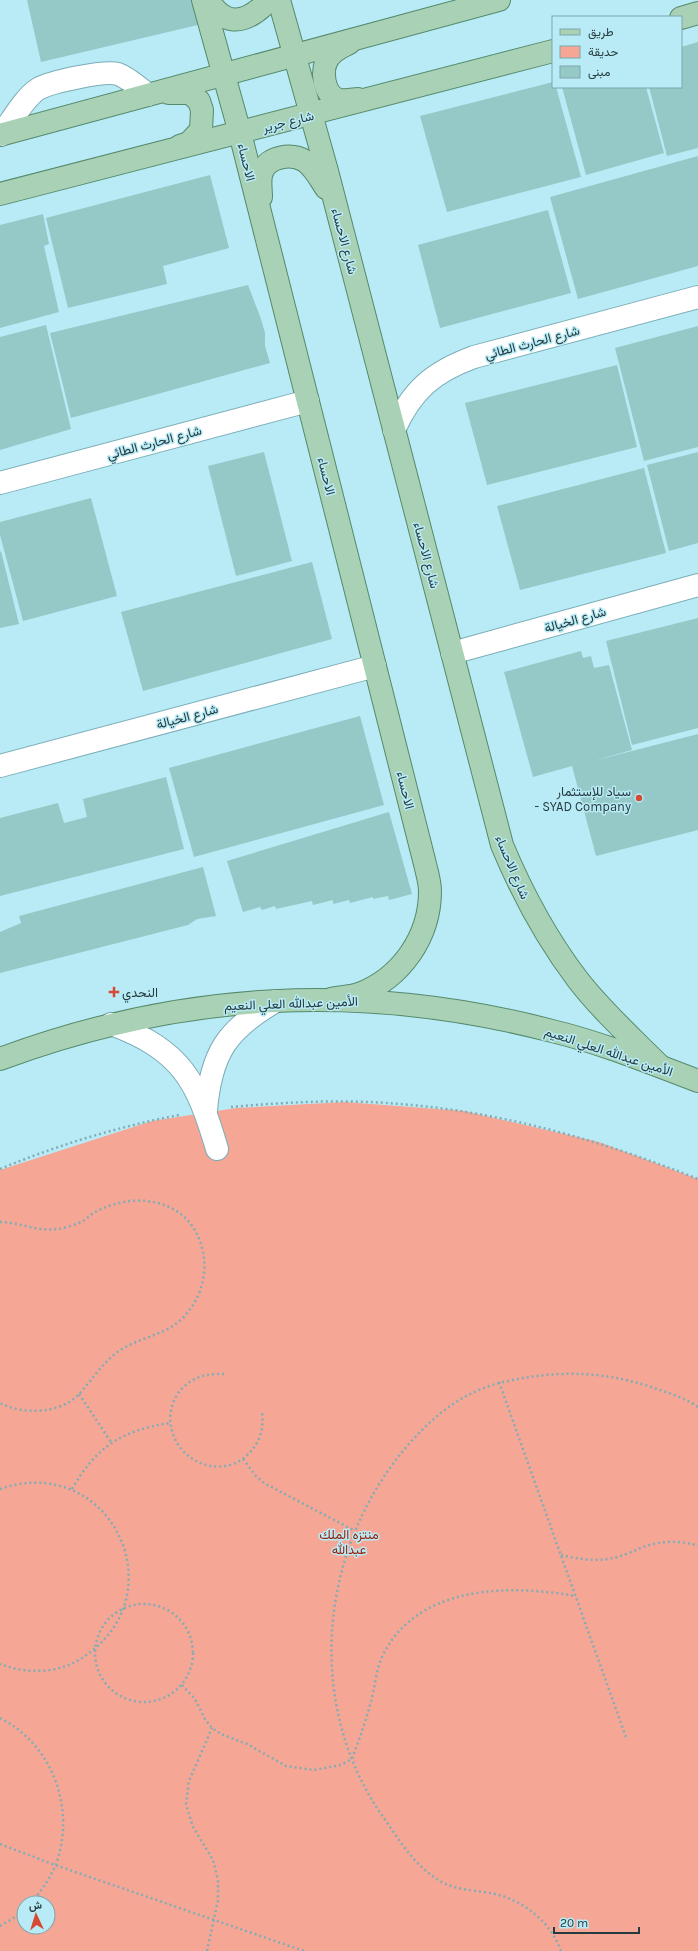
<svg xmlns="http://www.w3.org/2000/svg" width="698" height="1951" font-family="Karla,Vazirmatn,sans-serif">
  <rect width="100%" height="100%" fill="#b8ebf6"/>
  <path fill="#f5a695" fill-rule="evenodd" d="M345,1102l119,9 135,31 99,37v772h-698v-781l152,-49 84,-13zM24,1903h24v24h-24z"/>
  <g fill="#95c9c7">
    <polygon points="27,0 197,0 202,24 41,62"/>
    <polygon points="698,42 698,148 667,156 649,87 681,87 681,47"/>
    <polygon points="553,82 553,87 556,87 581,177 447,212 420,116"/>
    <polygon points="562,87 646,87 664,153 586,175"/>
    <polygon points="698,156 698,266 578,299 550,197"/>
    <polygon points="210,175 229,248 163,266 167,284 68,308 46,218"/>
    <polygon points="548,210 571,293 440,328 418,245"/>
    <polygon points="43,214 49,244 44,246 59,312 0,328 0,225"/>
    <polygon points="248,285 261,319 265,333 265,346 270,363 71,418 50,333"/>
    <polygon points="46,325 71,429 0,450 0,337"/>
    <polygon points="698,326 698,447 644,461 615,348"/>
    <polygon points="617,365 637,447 487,485 465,403"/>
    <polygon points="264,452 292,561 236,576 208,466"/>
    <polygon points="698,452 698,543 669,551 647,465"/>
    <polygon points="644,468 666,553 520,590 497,506"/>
    <polygon points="91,498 117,596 23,621 0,535 0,522"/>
    <polygon points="1,551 19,624 0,628 0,552"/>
    <polygon points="312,562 332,639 143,691 121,612"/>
    <polygon points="698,618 698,728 632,745 606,641"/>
    <polygon points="581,651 583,658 591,656 594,668 609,665 632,750 593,761 698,734 698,830 596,856 572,766 533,777 504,672"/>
    <polygon points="360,716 384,805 194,857 169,768"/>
    <polygon points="166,777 184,849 0,896 0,818 58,803 64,823 87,817 83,799"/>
    <polygon points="389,812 412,894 389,900 388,896 373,899 373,897 350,903 349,900 333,904 333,900 313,905 312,901 276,909 275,906 262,910 260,907 243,912 227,861"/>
    <polygon points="203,867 216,916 197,919 188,925 0,973 0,932 21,923 19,916"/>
  </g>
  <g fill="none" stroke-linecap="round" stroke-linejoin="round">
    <g stroke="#7badb7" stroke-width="24">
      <g id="minor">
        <path d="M1,135c10,-13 23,-37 37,-46 12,-7 67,-19 80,-15 11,4 21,14 30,21"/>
        <path d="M394,430c18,-40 39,-58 80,-73l224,-60"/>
        <polyline points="0,483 308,401"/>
        <polyline points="452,653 698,585"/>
        <polyline points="0,766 375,666"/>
        <path d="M111,1024c71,26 86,57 106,125"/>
        <path d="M206,1110c5,-57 21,-81 70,-109"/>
      </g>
    </g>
    <g stroke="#55896b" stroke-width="24">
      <g id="major">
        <path d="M203,0l37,133 185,731c2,9 5,18 5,27 0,46 -29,87 -71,103 -9,3 -19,3 -28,5"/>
        <path d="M208,0c16,25 34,25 55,6l1,-6"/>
        <path d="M279,0l48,171 175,674c20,48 44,93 76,135 24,31 54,58 82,86"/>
        <polyline points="681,18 698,13"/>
        <path d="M349,43c-7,4 -15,7 -20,14 -9,12 -6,38 10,43 5,1 14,-1 19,-1"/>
        <polyline points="169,93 190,93 199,101 202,110 201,130 189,143 180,146"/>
        <polyline points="0,135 499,0"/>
        <polyline points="0,194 553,51"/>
        <path d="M261,197c0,-8 -2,-18 1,-25 6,-16 30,-19 43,-11 9,6 15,18 21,27"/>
        <path d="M0,1059c183,-68 363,-77 552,-28 50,12 98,32 146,50"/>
      </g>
    </g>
    <g stroke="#83acb4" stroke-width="2.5" stroke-dasharray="2 3" stroke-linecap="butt">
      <path d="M231,1107c56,-5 113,-8 169,-3 103,8 203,37 298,75"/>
      <path d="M0,1169c58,-24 117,-42 179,-54"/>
      <path d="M0,1222c19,0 37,10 57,7 8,-1 18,-4 26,-8 5,-3 9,-8 14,-10 26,-13 57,-15 81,1 15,10 24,28 26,46 3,28 -11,57 -36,71 -18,9 -36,12 -52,24 -15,12 -24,27 -37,41 -18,20 -56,21 -79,9"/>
      <path d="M224,1374c-9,0 -18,0 -27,4 -43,20 -31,80 14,88 11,2 25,-1 34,-9 15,-13 19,-27 17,-46"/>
      <polyline points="499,1382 627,1740"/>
      <polyline points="79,1394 111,1442"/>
      <polyline points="243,1459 256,1476 264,1483 355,1531"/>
      <path d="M0,1489c110,-38 180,106 82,169 -24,16 -56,16 -82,6"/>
      <path d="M72,1489c24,-42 50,-59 98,-66"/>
      <path d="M561,1555c17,4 34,7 52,3 11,-2 22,-8 33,-12 16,-5 36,-6 52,0"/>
      <circle cx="144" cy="1653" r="49"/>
      <path d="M182,1685l13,14 10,20 7,9 9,6 26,10 39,22 28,4 27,-5 11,-6c7,-19 14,-38 19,-58 4,-14 5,-31 11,-44 34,-72 126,-73 193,-61"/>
      <path d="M0,1718c53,27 76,91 56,146 -6,15 -15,27 -25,39"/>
      <polyline points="0,1844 55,1865 304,1951"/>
      <polyline points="0,1926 12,1919 24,1910"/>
      <polyline points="207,1951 218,1900 218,1880 213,1860 193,1827 186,1804 189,1781 212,1728"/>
      <path d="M561,1951c-10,-28 -36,-50 -66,-57 -18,-4 -38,-3 -55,-13 -24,-14 -39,-38 -54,-60 -83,-113 -68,-274 23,-377 27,-31 58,-55 99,-63 51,-11 96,-10 146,7 15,5 31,10 44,19"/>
    </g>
    <use href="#minor" stroke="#fff" stroke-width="22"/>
    <use href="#major" stroke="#a9d1b5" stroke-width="22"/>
  </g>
  <g fill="#d64a31" stroke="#b8ebf6" stroke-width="1.5">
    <circle cx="639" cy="798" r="4"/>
    <path d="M112 986h4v4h4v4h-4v4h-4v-4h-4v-4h4z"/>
  </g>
  <g text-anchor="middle" stroke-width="3" stroke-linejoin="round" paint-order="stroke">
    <g font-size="13" fill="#263b3f" stroke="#b8ebf6">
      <text transform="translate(288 121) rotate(-14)" y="5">شارع جرير</text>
      <text transform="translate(247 162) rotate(76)" y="5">الاحساء</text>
      <text transform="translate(345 241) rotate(75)" y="5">شارع الاحساء</text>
      <text transform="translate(532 342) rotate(-15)" y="5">شارع الحارث الطائي</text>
      <text transform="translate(154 442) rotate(-15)" y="5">شارع الحارث الطائي</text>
      <text transform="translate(327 476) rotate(76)" y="5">الاحساء</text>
      <text transform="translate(427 555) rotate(75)" y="5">شارع الاحساء</text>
      <text transform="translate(575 619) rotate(-16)" y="5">شارع الخيالة</text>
      <text transform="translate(187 716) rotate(-15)" y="5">شارع الخيالة</text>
      <text transform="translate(406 790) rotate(76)" y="5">الاحساء</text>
      <text transform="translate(513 867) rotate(67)" y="5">شارع الاحساء</text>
      <text transform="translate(291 1003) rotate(-2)" y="5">الأمين عبدالله العلي النعيم</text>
      <text transform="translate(609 1051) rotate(18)" y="5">الأمين عبدالله العلي النعيم</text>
    </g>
    <g font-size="13" fill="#263b3f" stroke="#b8ebf6" text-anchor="end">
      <text x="631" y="796">سياد للإستثمار<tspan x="631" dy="15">- SYAD Company</tspan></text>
      <text x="122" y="997" text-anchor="start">النحدي</text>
    </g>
    <g font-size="13" fill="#971e06" stroke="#b8ebf6">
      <text x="349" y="1539">منتزه الملك<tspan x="349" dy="15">عبدالله</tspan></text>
    </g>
  </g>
  <rect x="552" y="16" width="130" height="72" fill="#b8ebf6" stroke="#7ea5ad"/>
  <rect x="560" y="29" width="20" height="6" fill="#a9d1b5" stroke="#7ea5ad"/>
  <text x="588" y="36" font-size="12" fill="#263b3f">طريق</text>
  <rect x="560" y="46" width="20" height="12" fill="#f5a695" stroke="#7ea5ad"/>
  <text x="588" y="56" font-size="12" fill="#263b3f">حديقة</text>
  <rect x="560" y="66" width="20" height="12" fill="#95c9c7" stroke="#7ea5ad"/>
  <text x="588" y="76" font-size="12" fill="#263b3f">مبنى</text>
  <g transform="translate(36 1915) rotate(356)"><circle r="19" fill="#b8ebf6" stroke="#7ea5ad"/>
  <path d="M0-3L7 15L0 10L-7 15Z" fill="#d64a31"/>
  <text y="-6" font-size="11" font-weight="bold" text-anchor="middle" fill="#263b3f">ش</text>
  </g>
  <path d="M554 1927v6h85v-6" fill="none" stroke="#263b3f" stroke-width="2"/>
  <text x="560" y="1927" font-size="12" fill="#263b3f" stroke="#b8ebf6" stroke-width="3" paint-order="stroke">20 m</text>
</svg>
